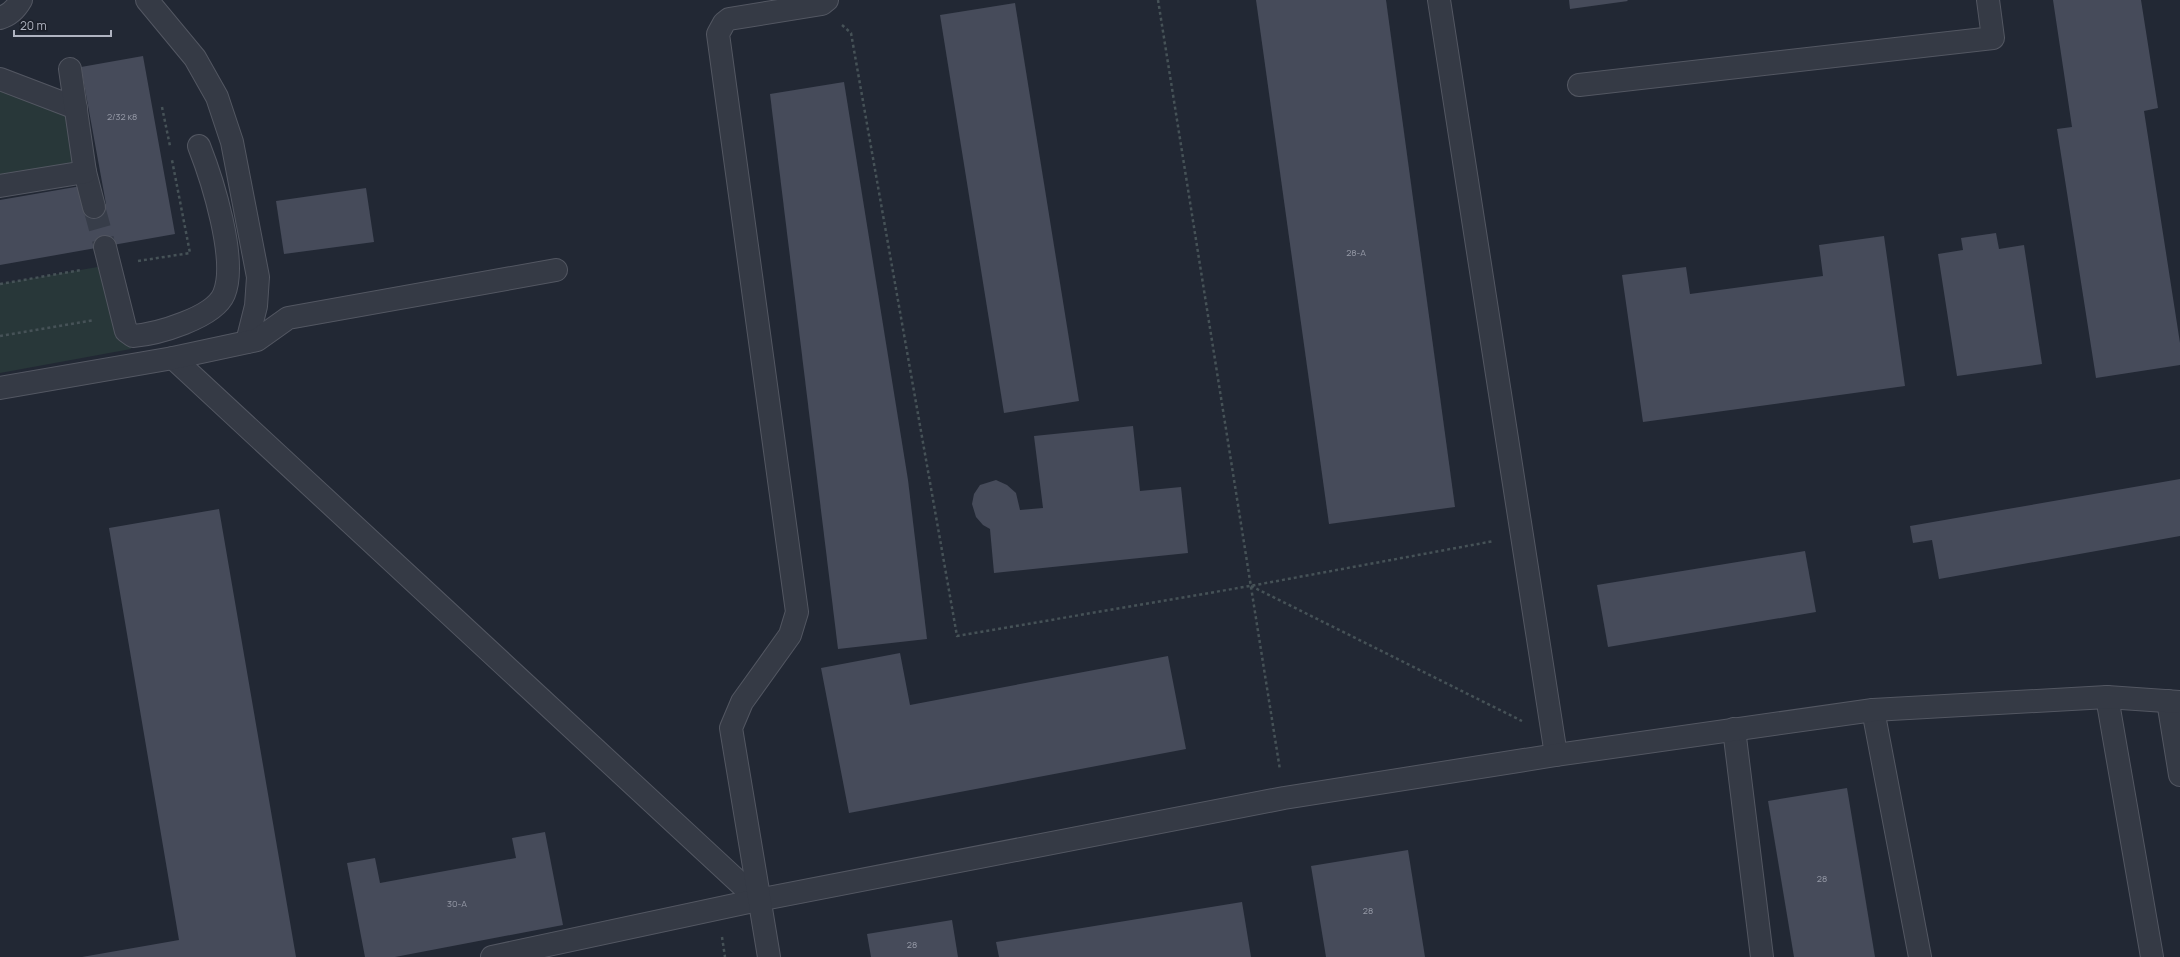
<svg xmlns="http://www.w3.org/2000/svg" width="2180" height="957" font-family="Manrope,sans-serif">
  <rect width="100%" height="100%" fill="#222834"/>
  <g fill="#283739">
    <polygon points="0,80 76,108 85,172 0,186"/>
    <polygon points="109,265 131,349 0,373 0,284"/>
  </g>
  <g fill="#464b5a">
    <polygon points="1256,0 1386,0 1455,507 1329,524"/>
    <polygon points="1569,0 1627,0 1628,1 1570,9"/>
    <polygon points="2053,0 2141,0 2158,108 2144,111 2180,343 2180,365 2096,378 2057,129 2072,127"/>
    <polygon points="1015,3 1079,401 1004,413 940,15"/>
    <polygon points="143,56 175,234 0,265 0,200 81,186 85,208 106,204 81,67"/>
    <polygon points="844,82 908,480 927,639 838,649 770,94"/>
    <polygon points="366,188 374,242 284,254 276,201"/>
    <polygon points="1996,233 1999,249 2024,245 2042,364 1957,376 1938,254 1963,250 1961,238"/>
    <polygon points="1884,236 1905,386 1643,422 1622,275 1686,267 1690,294 1823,276 1819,245"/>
    <polygon points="1133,426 1140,491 1181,487 1188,553 994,573 990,529 983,525 976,517 972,504 974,494 980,485 996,480 1007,485 1016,493 1020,510 1043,508 1034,436"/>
    <polygon points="2180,479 2180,536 1939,579 1932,540 1913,543 1910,526"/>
    <polygon points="219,509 296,957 82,957 179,940 109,528"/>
    <polygon points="1805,551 1816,612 1608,647 1597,585"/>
    <polygon points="900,653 910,705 1168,656 1186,749 849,813 821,668"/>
    <polygon points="1847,788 1875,957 1794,957 1768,801"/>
    <polygon points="545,832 563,925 395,957 365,957 347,863 375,858 380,883 516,858 512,838"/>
    <polygon points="1408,850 1425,957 1326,957 1311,866"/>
    <polygon points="1242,902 1251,957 999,957 996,942"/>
    <polygon points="952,920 958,957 871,957 867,934"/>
  </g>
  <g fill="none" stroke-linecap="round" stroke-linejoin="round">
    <polyline stroke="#373d49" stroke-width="22" stroke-dasharray="22 11" stroke-linecap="butt" points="94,207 105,247"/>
    <g stroke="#535762" stroke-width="24">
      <g id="minor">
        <polyline points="147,0 195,58 217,97 232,142 258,277 256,306 247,342"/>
        <polyline points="1439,0 1556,755"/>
        <path d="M0,18c10,-3 16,-9 21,-18"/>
        <polyline points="0,79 76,108"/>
        <polyline points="1579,85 1993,38 1988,0"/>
        <polyline points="85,172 94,207"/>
        <polyline points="0,186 85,172 70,69"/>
        <path d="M105,247l21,84 7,5c24,-2 81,-18 91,-42 14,-34 -12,-115 -25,-148"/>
        <polyline points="173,358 758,900"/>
        <polyline points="0,388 173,358 257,340 288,318 556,270"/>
        <polyline points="2107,697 2152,957"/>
        <polyline points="2168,701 2180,775"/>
        <polyline points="1873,710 1920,957"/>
        <polyline points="1734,729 1762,957"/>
        <polyline points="492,957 758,900 1284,798 1556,755 1873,710 2107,697 2180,702"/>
        <polyline points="769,957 731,728 742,702 790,635 797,612 718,34 724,23 729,19 822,4 827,0"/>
      </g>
    </g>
    <g stroke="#465257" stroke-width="2.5" stroke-dasharray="3 3" stroke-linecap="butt">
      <polyline points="1158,0 1280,770"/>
      <polyline points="842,25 851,33 957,636 1250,586 1494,541"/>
      <polyline points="162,107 170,146"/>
      <polyline points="138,261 190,253 172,160"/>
      <polyline points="0,284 81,270"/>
      <polyline points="0,336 94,320"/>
      <polyline points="1251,586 1522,721"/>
      <polyline points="722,937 725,957"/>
    </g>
    <use href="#minor" stroke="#353a45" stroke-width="22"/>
  </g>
  <g text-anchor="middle" stroke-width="4" stroke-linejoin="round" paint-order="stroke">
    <g font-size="9" fill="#969aa7">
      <text x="122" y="120">2/32 к8</text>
      <text x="1356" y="256">28-А</text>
      <text x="1822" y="882">28</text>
      <text x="457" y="907">30-А</text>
      <text x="1368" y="914">28</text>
      <text x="912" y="948">28</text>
    </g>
  </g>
  <path d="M14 30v6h97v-6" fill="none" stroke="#b0b4c1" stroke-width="2"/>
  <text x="20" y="30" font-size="12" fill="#b0b4c1" stroke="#1b1f29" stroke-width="3" paint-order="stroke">20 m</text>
</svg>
